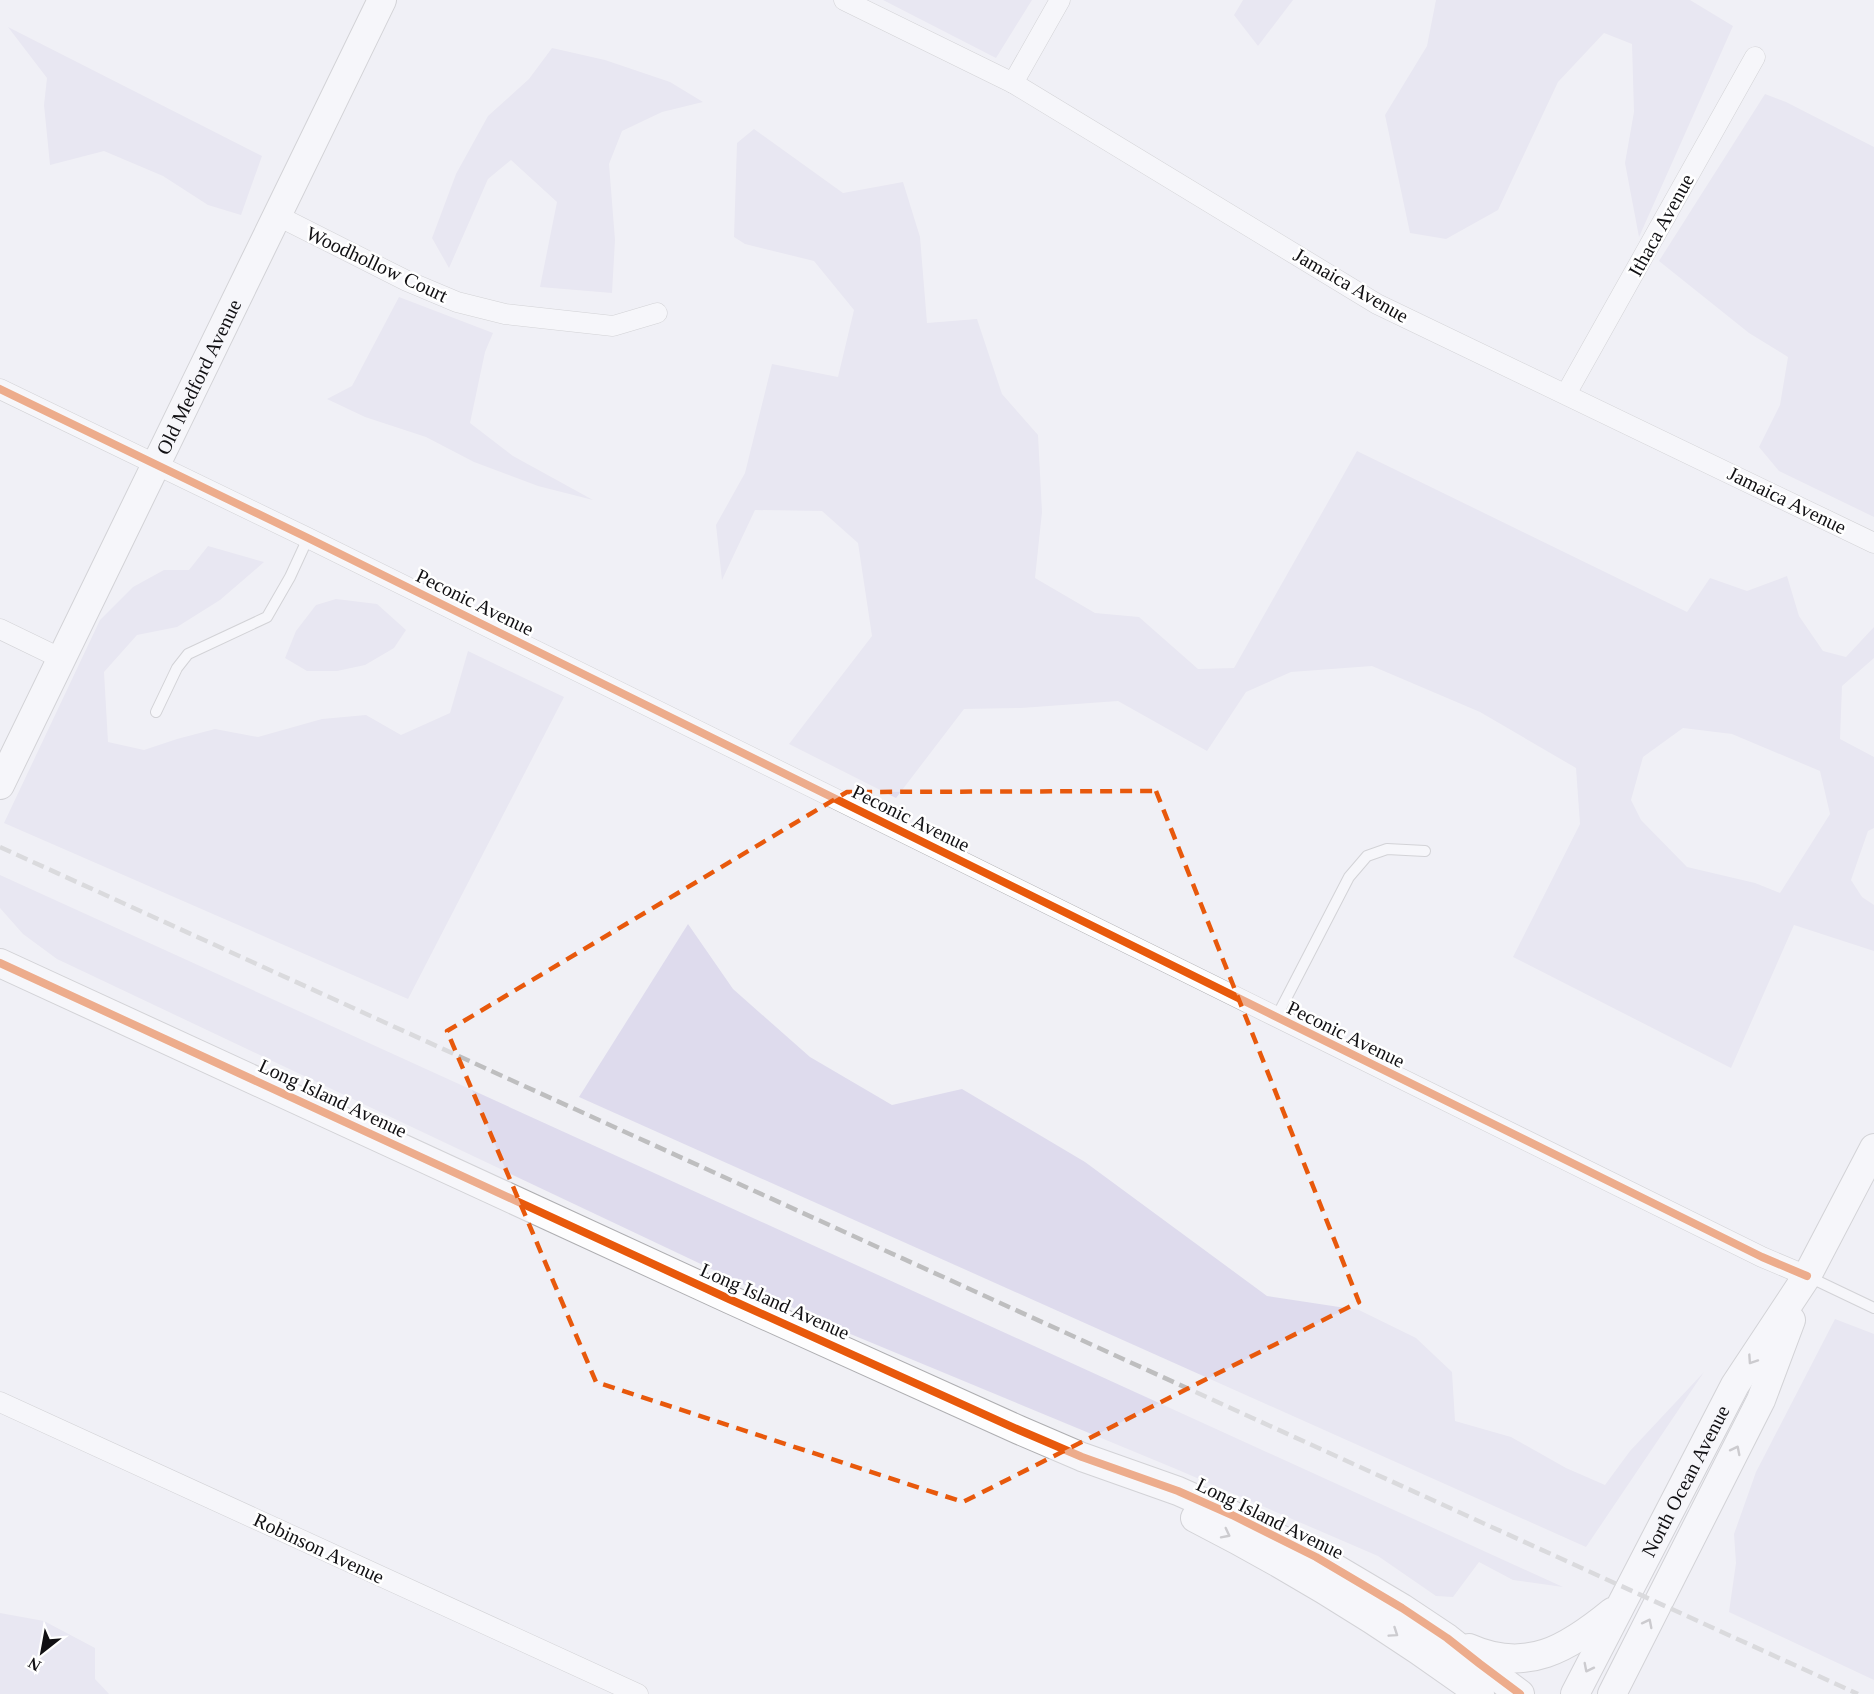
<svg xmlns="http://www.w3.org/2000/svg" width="1874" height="1694" font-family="Georgia,serif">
  <rect width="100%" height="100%" fill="#f0f0f5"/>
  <g fill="#dedbed" fill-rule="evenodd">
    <polygon points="883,0 1032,0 996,58"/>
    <polygon points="1243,0 1293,0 1258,46 1234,15"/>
    <polygon points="1436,0 1690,0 1733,26 1639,237 1625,163 1634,112 1632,44 1604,33 1558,82 1498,210 1446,239 1410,233 1385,115 1427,46"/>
    <polygon points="8,27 262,156 241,215 208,205 163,176 104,151 50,165 44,105 47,78"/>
    <polygon points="552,48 605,60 670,82 703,102 662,112 622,131 609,164 615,240 612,293 540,287 557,202 511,160 488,179 449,268 432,238 456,174 488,116 529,79"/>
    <polygon points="1765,94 1786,102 1874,147 1874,517 1779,471 1759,447 1780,405 1788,357 1749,333 1659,261"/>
    <path d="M754,129l89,64 60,-11 17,55 7,86 50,-4 25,75 36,41 4,77 -7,66 60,35 44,4 59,52 36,-1 123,-217 330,161 23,-34 37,13 40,-15 12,40 24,35 23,6 28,-30v31l-32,28 -2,53 34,18v71l-6,3 -17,49 11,17 12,8v46l-80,-26 -63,143 -218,-111 67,-133 -4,-56 -96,-56 -108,-46 -81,6 -45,20 -39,59 -89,-50 -97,7 -57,1 -68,89 -107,-54 83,-108 -14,-93 -36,-32 -67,-1 -33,70 -6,-55 29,-52 27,-109 66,13 16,-67 -40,-49 -69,-17 -11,-7 3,-94zM1683,728l49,6 88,37 10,43 -50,79 -25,-10 -68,-16 -46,-47 -10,-20 12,-43z"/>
    <polygon points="399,297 493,333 485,352 470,423 513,456 593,500 538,486 474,462 426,437 365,417 327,399 352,386"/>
    <polygon points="208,546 264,562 220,600 177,627 137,635 104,672 108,742 144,750 177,739 215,729 258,737 322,719 366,715 401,735 450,713 468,651 564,697 408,999 4,823 100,620 133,587 164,570 189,570"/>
    <polygon points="336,599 377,604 406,630 394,648 365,665 337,671 307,671 285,658 296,631 316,605"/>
    <polygon points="0,875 1563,1587 1513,1580 1479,1562 1453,1597 1436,1596 1378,1556 1176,1469 836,1328 57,959 23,934 0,908"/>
    <polygon points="688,924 733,989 810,1057 892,1105 962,1089 1085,1162 1267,1296 1359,1310 1416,1338 1452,1372 1455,1421 1511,1437 1566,1468 1605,1485 1630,1451 1704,1372 1586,1547 579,1097"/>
    <polygon points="1835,1319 1874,1334 1874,1680 1729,1612 1736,1563 1734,1534 1756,1472"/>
    <polygon points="0,1613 44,1621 95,1648 95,1679 109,1694 0,1694"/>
  </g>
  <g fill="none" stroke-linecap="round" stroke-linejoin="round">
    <g stroke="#aeaeb1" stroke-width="12">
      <g id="lane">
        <polyline points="156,712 177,668 188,654 267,617 290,577 308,538"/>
        <polyline points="1276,1018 1349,877 1367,856 1387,849 1425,851"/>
        <polyline points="1809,1277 1874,1308"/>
      </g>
    </g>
    <g stroke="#aeaeb1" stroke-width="21">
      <g id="street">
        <polyline points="844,0 1013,83 1377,304 1874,543"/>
        <polyline points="1013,83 1060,0"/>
        <polyline points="276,215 407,281 457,302 505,314 613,326 657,313"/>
        <polyline points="0,389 308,538 1762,1257 1807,1276"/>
        <polyline points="1566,394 1755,57"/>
        <polyline points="0,629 62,659"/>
        <polyline points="0,1402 638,1694"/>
      </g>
    </g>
    <g stroke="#aeaeb1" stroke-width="30">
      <g id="secondary">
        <path id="s1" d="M0,785c129,-261 253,-524 382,-785"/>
        <polyline points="0,963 729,1299 1019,1430 1082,1457 1178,1491 1232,1515 1316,1557 1402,1608 1447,1638 1480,1664 1520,1694"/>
        <path d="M1195,1518c100,51 194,109 285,176"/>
        <path d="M1469,1648c58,26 99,0 143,-36"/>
        <path id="s2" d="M1575,1694l160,-309 72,-109 67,-128"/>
        <polyline points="1612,1694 1761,1400 1791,1320"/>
      </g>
    </g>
    <use href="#lane" stroke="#fdfdfe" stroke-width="10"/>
    <use href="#street" stroke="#fdfdfe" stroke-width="20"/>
    <use href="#secondary" stroke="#fdfdfe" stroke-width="28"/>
    <polyline stroke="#bebebf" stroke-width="4.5" stroke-dasharray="12 6" stroke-linecap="butt" points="0,847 1858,1694"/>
    <g stroke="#fff" stroke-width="11">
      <g id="cycleway">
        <polyline points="0,389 308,538 1762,1257 1807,1276"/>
        <polyline points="0,963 729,1299 1019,1430 1082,1457 1178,1491 1232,1515 1316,1557 1402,1608 1447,1638 1480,1664 1520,1694"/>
      </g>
    </g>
    <use href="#cycleway" stroke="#e8590c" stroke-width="8"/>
  </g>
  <defs><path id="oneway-chevron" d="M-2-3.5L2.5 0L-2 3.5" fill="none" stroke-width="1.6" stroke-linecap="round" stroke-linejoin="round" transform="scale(1.5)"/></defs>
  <g stroke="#9f9ea0">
    <use href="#oneway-chevron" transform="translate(1752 1360) rotate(124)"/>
    <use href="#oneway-chevron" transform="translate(1736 1450) rotate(-63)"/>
    <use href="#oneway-chevron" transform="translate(1226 1534) rotate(27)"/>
    <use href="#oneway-chevron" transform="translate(1648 1623) rotate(-63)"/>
    <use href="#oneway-chevron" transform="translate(1394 1633) rotate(34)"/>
    <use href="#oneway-chevron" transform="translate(1588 1668) rotate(117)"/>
  </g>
  <path d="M0 0H1874V1694H0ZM1156,791l203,511 -396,200 -367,-120 -149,-351 400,-239z" fill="#f0f0f5" fill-opacity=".55" fill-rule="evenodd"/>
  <path fill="none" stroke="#e8590c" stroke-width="4.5" stroke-dasharray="12 8" stroke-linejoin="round" d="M1156,791l203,511 -396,200 -367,-120 -149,-351 400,-239z"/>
  <g text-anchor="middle" stroke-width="5" stroke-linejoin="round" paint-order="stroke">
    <g font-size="20" fill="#111013" stroke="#fff">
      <text transform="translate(1661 225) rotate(-61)" y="7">Ithaca Avenue</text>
      <text transform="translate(377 264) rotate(25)" y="7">Woodhollow Court</text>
      <text transform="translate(1351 285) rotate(30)" y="7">Jamaica Avenue</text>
      <text dy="7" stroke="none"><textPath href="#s1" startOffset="454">Old Medford Avenue</textPath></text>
      <text transform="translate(1787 500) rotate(26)" y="7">Jamaica Avenue</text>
      <text transform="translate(475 602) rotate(26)" y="7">Peconic Avenue</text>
      <text transform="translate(911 818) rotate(26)" y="7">Peconic Avenue</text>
      <text transform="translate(1346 1034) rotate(26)" y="7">Peconic Avenue</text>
      <text transform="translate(333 1098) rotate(25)" y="7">Long Island Avenue</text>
      <text transform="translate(775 1301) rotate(24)" y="7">Long Island Avenue</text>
      <text dy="7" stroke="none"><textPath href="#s2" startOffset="240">North Ocean Avenue</textPath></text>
      <text transform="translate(1270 1518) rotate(26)" y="7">Long Island Avenue</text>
      <text transform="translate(319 1548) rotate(25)" y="7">Robinson Avenue</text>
    </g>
  </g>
  <g transform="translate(42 1652) rotate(211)" stroke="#ffffff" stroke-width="4.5" paint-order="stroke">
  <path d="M0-4.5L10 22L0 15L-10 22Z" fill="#111013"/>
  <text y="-9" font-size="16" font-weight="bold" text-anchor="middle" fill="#111013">N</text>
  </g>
</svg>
